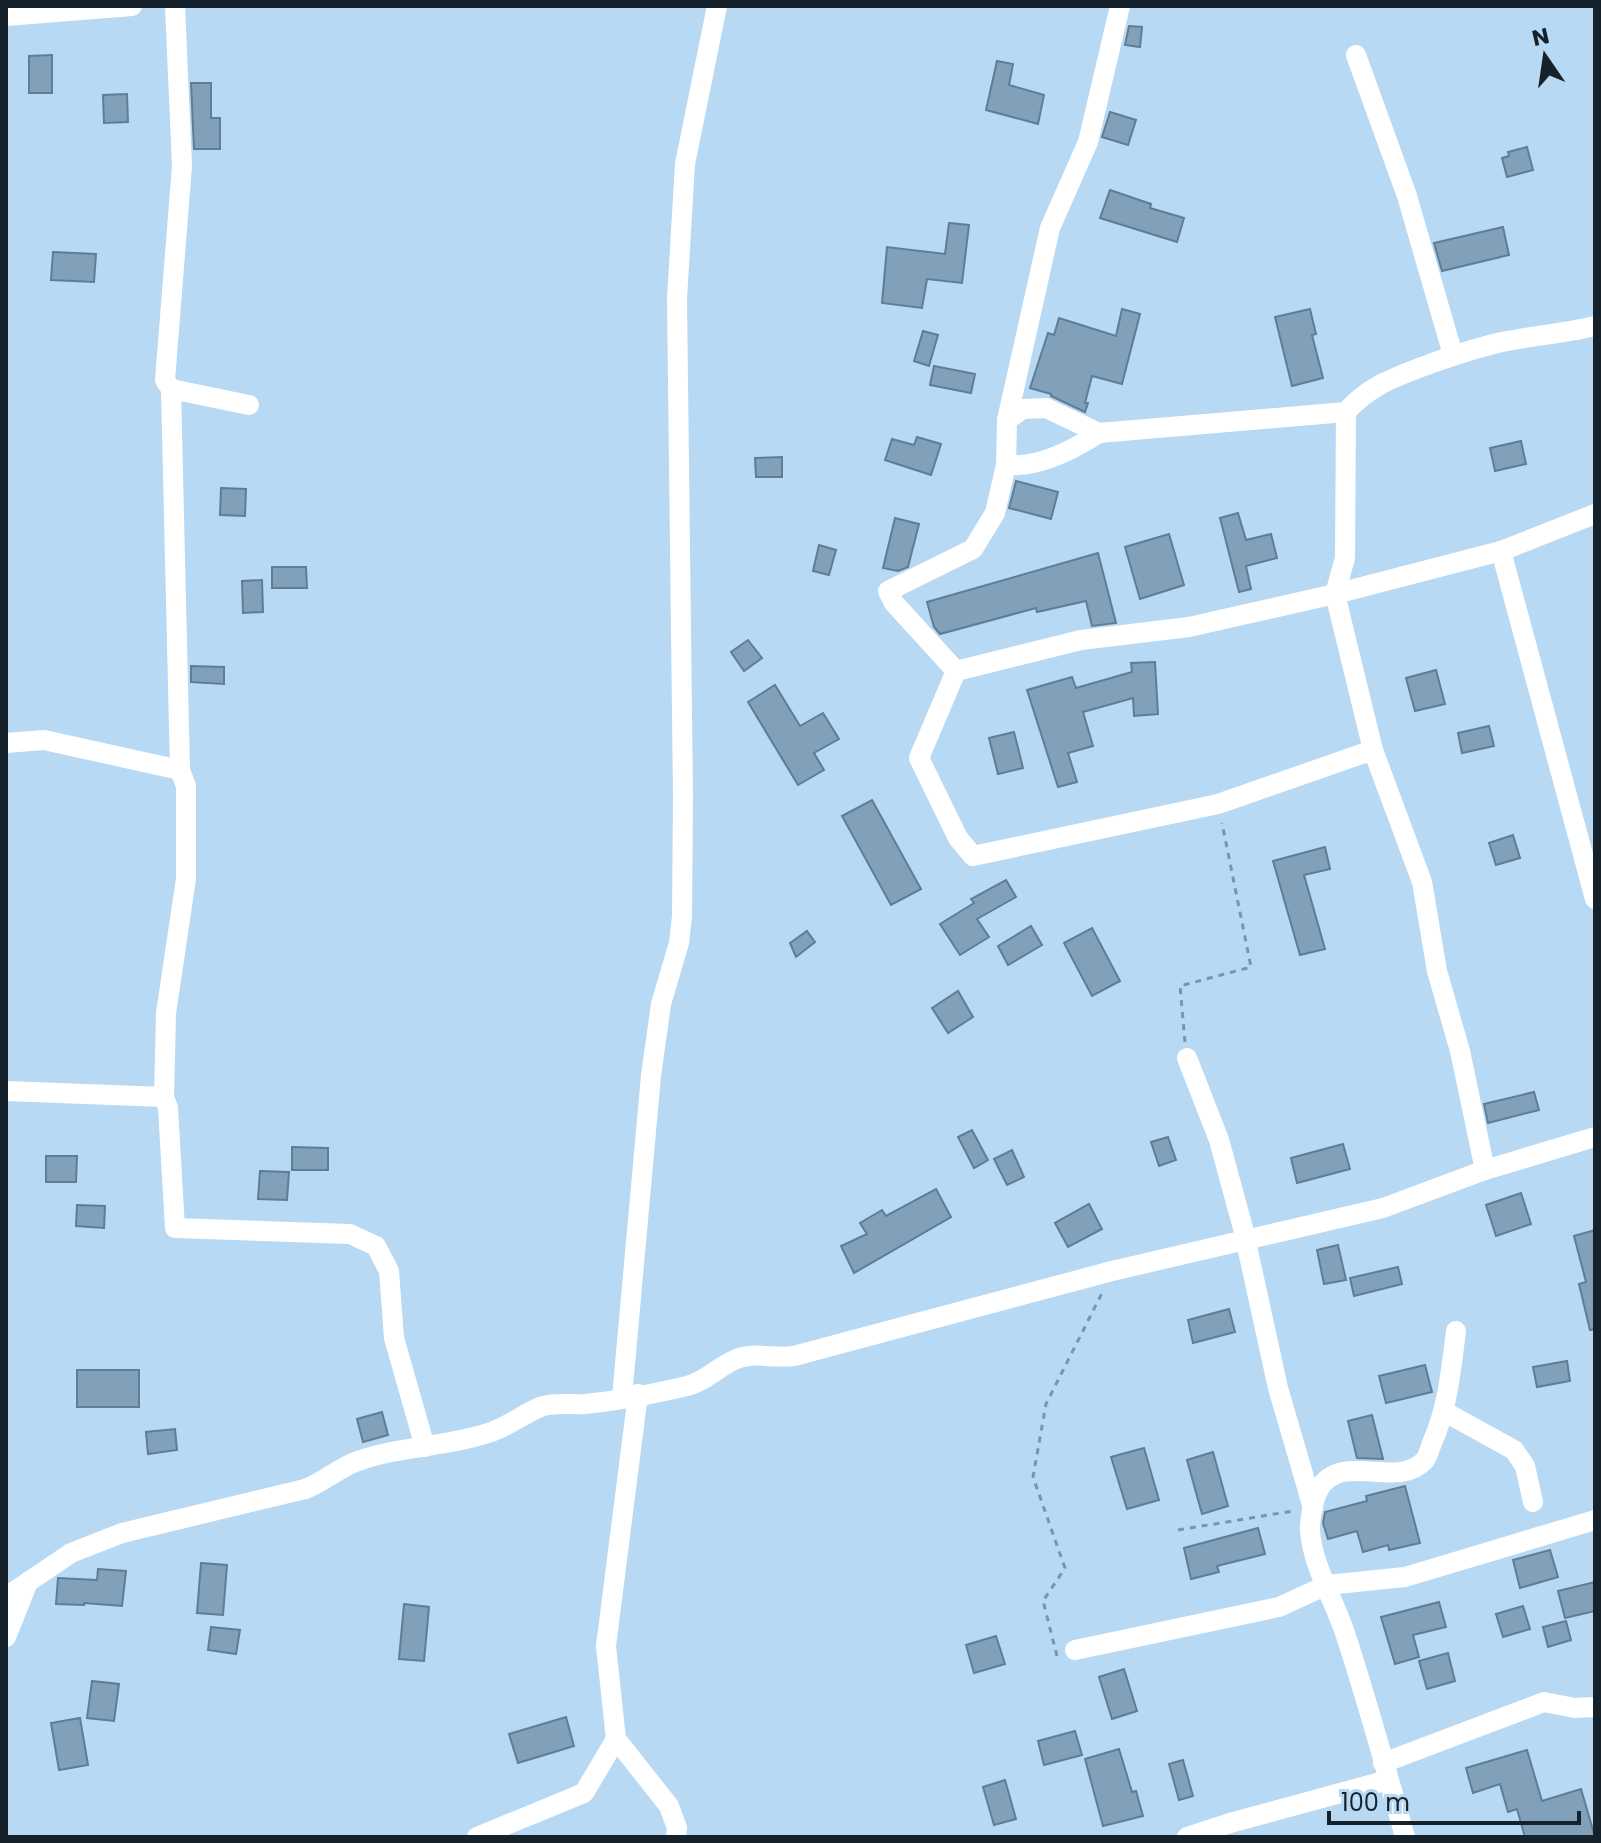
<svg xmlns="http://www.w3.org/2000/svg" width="1601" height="1843" font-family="Poppins,sans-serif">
  <rect width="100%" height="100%" fill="#b8d9f4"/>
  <g fill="#81a0ba" stroke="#5f7d95" stroke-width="2">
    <polygon points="1129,26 1142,27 1140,47 1125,45"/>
    <polygon points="52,55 52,93 29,93 29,56"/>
    <polygon points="997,61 1013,64 1009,85 1044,95 1038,124 986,110"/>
    <polygon points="191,83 211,83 211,118 220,118 220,149 194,149"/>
    <polygon points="127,94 128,122 104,123 103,95"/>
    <polygon points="1110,112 1136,120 1128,145 1102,137"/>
    <polygon points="1527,147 1533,170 1507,177 1502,158 1509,156 1508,152"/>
    <polygon points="1110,190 1151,204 1150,208 1184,218 1177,242 1100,218"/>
    <polygon points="949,223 969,225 962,283 927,279 922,308 882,303 887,247 945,254"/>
    <polygon points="1503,227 1509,255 1442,271 1434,243"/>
    <polygon points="53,252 96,254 94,282 51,280"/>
    <polygon points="1122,309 1140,314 1122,384 1092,376 1085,403 1088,403 1085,412 1051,396 1051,394 1030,388 1048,333 1054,335 1059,318 1116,336"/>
    <polygon points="1310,309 1316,334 1312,335 1323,378 1292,386 1275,317"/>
    <polygon points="923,331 938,335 929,366 914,361"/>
    <polygon points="934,366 975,374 971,393 930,385"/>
    <polygon points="917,437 941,444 931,475 885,460 892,439 914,445"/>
    <polygon points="1521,441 1526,464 1495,471 1490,448"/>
    <polygon points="782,457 782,477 756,477 755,458"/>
    <polygon points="1016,481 1058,492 1051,519 1009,508"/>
    <polygon points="221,488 246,489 245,516 220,515"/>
    <polygon points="1238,513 1246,540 1271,534 1277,558 1246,566 1251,589 1239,592 1220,518"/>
    <polygon points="895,518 919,524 908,567 898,571 883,568"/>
    <polygon points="1169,534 1184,585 1140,599 1125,547"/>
    <polygon points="819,545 836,550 829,575 813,571"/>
    <polygon points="1098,553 1116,623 1092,626 1086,601 1037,612 1036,608 940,634 934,627 927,602"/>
    <polygon points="272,567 306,567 307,588 272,588"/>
    <polygon points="262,580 263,612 243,613 242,581"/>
    <polygon points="748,640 762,658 744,671 731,652"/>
    <polygon points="1155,662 1158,714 1134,716 1133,698 1083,712 1093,746 1068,753 1077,782 1058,787 1027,690 1072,677 1076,688 1132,672 1131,663"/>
    <polygon points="191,666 224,667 224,684 191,682"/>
    <polygon points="1436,670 1445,704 1415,711 1406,678"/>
    <polygon points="775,685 800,726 823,713 839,739 814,753 824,770 798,785 748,702"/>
    <polygon points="1489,726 1494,746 1462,753 1458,733"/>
    <polygon points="1014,732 1023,768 998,774 989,738"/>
    <polygon points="872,800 921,889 891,905 842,816"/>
    <polygon points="1513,835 1520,858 1496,865 1489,843"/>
    <polygon points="1325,847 1330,869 1304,875 1325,949 1300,955 1273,861"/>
    <polygon points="1006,880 1016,897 977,919 989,937 960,955 940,924 974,903 971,899"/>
    <polygon points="1031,926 1042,945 1008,965 998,946"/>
    <polygon points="1092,928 1120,981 1092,996 1064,943"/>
    <polygon points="807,931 815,942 796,957 790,943"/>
    <polygon points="958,991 973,1017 948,1033 932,1008"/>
    <polygon points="1534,1092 1539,1110 1488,1123 1484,1104"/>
    <polygon points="972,1130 988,1160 974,1168 958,1137"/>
    <polygon points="1168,1137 1176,1160 1159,1166 1151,1142"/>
    <polygon points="1343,1144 1350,1169 1297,1183 1291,1158"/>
    <polygon points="292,1147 328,1148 328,1170 292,1170"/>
    <polygon points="1012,1150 1024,1177 1007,1185 994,1159"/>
    <polygon points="46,1156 77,1156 76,1182 46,1182"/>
    <polygon points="260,1171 289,1172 287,1200 258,1199"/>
    <polygon points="936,1189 951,1217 854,1273 841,1246 867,1234 860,1223 882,1210 886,1216"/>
    <polygon points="1521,1193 1531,1224 1496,1236 1486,1205"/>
    <polygon points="1089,1204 1102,1229 1068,1247 1055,1223"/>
    <polygon points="77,1205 105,1206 104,1228 76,1226"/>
    <polygon points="1595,1230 1595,1329 1590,1330 1579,1284 1586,1282 1574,1236"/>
    <polygon points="1338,1245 1346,1280 1324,1284 1317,1250"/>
    <polygon points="1398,1267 1402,1284 1354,1296 1350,1278"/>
    <polygon points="1229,1309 1235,1332 1193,1343 1188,1320"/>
    <polygon points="1567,1361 1570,1381 1537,1387 1533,1367"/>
    <polygon points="1425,1365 1432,1392 1386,1403 1379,1376"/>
    <rect x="77" y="1370" width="62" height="37"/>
    <polygon points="382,1412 388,1435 363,1442 357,1419"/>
    <polygon points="1372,1415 1383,1459 1357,1458 1348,1421"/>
    <polygon points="175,1429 177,1450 148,1454 146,1432"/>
    <polygon points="1144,1448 1159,1500 1127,1509 1111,1457"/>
    <polygon points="1213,1452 1228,1506 1202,1514 1187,1460"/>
    <polygon points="1405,1486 1420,1543 1389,1550 1388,1545 1363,1552 1357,1531 1328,1539 1323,1523 1325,1512 1367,1501 1366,1496"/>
    <polygon points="1258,1528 1265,1554 1217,1566 1219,1572 1191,1579 1184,1548"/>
    <polygon points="1550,1550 1558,1577 1520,1588 1513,1560"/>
    <polygon points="201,1563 227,1565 223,1615 197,1613"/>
    <polygon points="98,1569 126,1571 122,1606 84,1603 84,1605 56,1604 58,1578 97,1580"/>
    <polygon points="1595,1582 1595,1611 1565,1618 1558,1591"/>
    <polygon points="1439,1602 1446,1627 1413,1635 1419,1657 1395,1664 1381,1617"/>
    <polygon points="404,1604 429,1607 424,1661 399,1659"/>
    <polygon points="1523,1606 1530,1629 1503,1637 1496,1614"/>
    <polygon points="1566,1621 1571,1640 1548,1647 1543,1627"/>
    <polygon points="211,1627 240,1630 236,1654 208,1650"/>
    <polygon points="996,1636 1005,1664 974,1673 966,1645"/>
    <polygon points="1448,1653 1455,1681 1427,1689 1419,1661"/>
    <polygon points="1124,1669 1137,1711 1112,1719 1099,1677"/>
    <polygon points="92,1681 119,1684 114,1721 87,1718"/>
    <polygon points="566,1717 574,1746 518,1763 509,1734"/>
    <polygon points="80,1718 88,1765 59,1770 51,1723"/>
    <polygon points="1075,1731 1082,1755 1044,1765 1038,1741"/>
    <polygon points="1119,1749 1132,1792 1136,1791 1143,1816 1103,1826 1085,1759"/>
    <polygon points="1527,1750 1542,1801 1581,1789 1595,1837 1525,1837 1517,1809 1508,1812 1500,1784 1473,1793 1466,1768"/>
    <polygon points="1183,1760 1193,1796 1179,1800 1169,1764"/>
    <polygon points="1005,1780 1016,1819 994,1825 983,1787"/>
  </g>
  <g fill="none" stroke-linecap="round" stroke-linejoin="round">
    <g stroke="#7b94a9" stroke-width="3" stroke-dasharray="6 6" stroke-linecap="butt">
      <polyline points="1185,1042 1180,986 1251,967 1222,823"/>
      <polyline points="1178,1530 1293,1511"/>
      <polyline points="1057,1656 1043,1601 1065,1568 1033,1477 1046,1404 1102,1293"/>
    </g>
    <g stroke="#fff" stroke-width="20">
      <polyline points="175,6 182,166 165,380 171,389 249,405"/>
      <polyline points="6,16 132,6"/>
      <polyline points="1356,55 1407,196 1453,355"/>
      <polyline points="171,389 180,770 186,786 186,879 166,1013 164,1097 168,1108 175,1228 350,1234 376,1246 389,1271 394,1338 425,1447"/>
      <polyline points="1346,412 1345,558 1335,594 1373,750 1422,882 1437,971 1460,1051 1485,1170"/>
      <polyline points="1007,420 1050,228 1088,142 1120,6"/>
      <path d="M1006,465c31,3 67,-15 93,-32l247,-21c21,-24 44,-33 73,-44 26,-10 51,-18 78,-25 32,-7 65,-9 98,-17"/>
      <polyline points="1501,551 1595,899"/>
      <polyline points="956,671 1081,640 1189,627 1335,594 1501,551 1595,514"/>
      <polyline points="956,671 919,758 958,838 973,856 1218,804 1373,750"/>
      <polyline points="956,671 894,603 888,591 973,549 995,513 1006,465 1007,420 1023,409 1046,408 1099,433"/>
      <polyline points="6,743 44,740 180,770"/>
      <polyline points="1187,1058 1219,1140 1243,1228 1278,1388 1313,1508"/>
      <polyline points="6,1091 164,1097"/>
      <polyline points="638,1394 606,1646 616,1739 669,1806 677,1828 676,1837"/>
      <polyline points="622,1397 651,1076 661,1004 679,943 682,916 683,796 677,299 685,164 717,6"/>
      <polyline points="1445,1412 1514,1450 1525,1466 1533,1502"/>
      <path d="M6,1597l65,-44 51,-20 183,-44c19,-7 33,-21 53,-28 42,-15 88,-14 130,-28 20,-6 36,-20 55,-27 14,-4 28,-1 42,-2 31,-3 72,-11 102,-18 19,-5 30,-18 47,-26 19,-9 41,-1 60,-4l318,-85 271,-63 102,-38 110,-33"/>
      <polyline points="6,1637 28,1582"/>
      <polyline points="1075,1650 1279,1607 1327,1585 1405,1577 1595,1520"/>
      <polyline points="1383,1763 1544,1702 1575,1708 1595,1707"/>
      <polyline points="477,1837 584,1793 616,1739"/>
      <polyline points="1187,1837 1230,1823 1388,1780"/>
      <path d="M1405,1837c-19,-68 -38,-137 -60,-204 -11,-33 -33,-68 -35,-103 0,-13 3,-30 9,-41 23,-39 78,2 106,-29 3,-4 5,-12 7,-17 16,-36 19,-73 24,-112"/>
    </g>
  </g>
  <rect width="1601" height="1843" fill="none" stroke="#15212b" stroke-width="16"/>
  <g transform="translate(1545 56) rotate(347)" stroke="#b8d9f4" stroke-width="6" paint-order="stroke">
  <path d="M0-6L14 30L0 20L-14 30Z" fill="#15212b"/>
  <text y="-12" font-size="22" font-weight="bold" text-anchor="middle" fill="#15212b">N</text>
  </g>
  <path d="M1329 1811v12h250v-12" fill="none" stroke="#15212b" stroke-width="4"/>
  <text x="1341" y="1811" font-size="24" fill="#15212b" stroke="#b8d9f4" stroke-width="6" paint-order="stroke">100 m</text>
</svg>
